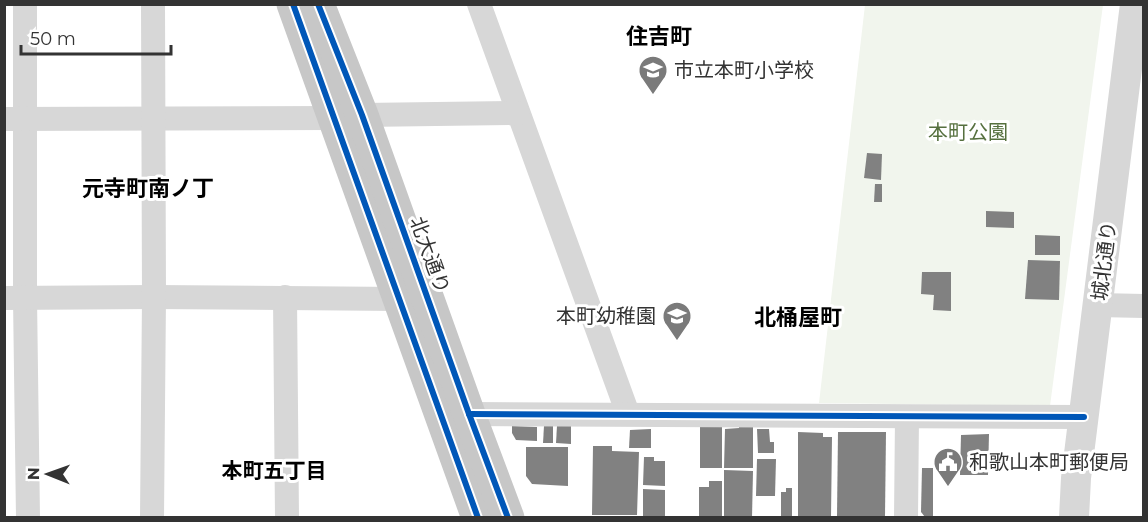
<svg xmlns="http://www.w3.org/2000/svg" width="1148" height="522" font-family="Montserrat,'Noto Sans JP',sans-serif">
  <rect width="100%" height="100%" fill="#fff"/>
  <polygon fill="#f1f5ed" points="865,5 1103,5 1050,406 819,403"/>
  <g fill="#818181">
    <polygon points="867,153 882,154 881,180 864,178"/>
    <polygon points="875,184 882,184 882,202 874,202"/>
    <polygon points="986,211 1014,212 1014,228 986,227"/>
    <polygon points="1035,235 1060,236 1060,255 1035,255"/>
    <polygon points="1028,260 1060,261 1059,300 1025,299"/>
    <polygon points="922,272 951,272 951,311 933,310 934,295 921,294"/>
    <polygon points="739,425 753,425 753,468 724,468 725,429 739,428"/>
    <polygon points="512,426 537,427 537,441 516,440 512,433"/>
    <polygon points="544,426 553,426 553,443 543,443"/>
    <polygon points="557,426 571,426 571,444 556,443"/>
    <rect x="700" y="426" width="22" height="42"/>
    <polygon points="651,429 651,448 629,448 630,430"/>
    <polygon points="757,429 769,429 770,442 774,442 774,453 758,453"/>
    <polygon points="798,432 823,433 823,437 832,437 831,518 798,518"/>
    <polygon points="838,432 886,432 885,516 837,516"/>
    <polygon points="989,434 988,475 960,475 961,435"/>
    <polygon points="593,446 612,446 612,451 639,452 637,515 592,515"/>
    <polygon points="526,447 568,447 568,486 532,484 526,476"/>
    <polygon points="644,457 654,457 654,461 665,461 665,486 643,485"/>
    <polygon points="757,459 776,459 775,496 756,496"/>
    <polygon points="922,468 933,468 933,517 925,517 921,512"/>
    <polygon points="724,470 753,471 752,518 724,518"/>
    <polygon points="709,481 722,481 722,518 699,518 699,487 709,487"/>
    <polygon points="786,488 792,488 792,518 781,518 781,492 786,492"/>
    <polygon points="643,489 665,490 665,518 643,518"/>
  </g>
  <g fill="none" stroke-linecap="round" stroke-linejoin="round">
    <g stroke="#d7d7d7" stroke-width="24">
      <polyline points="25,4 25,298 28,518"/>
      <polyline points="479,4 628,414"/>
      <polyline points="362,115 518,113"/>
      <polyline points="4,119 334,118"/>
      <polyline points="285,297 287,518"/>
      <polyline points="4,298 154,297 400,299"/>
      <polyline points="1098,305 1144,306"/>
      <polyline points="469,414 1084,417"/>
      <polyline points="152,518 154,297 153,4"/>
      <polyline points="906,518 907,417"/>
    </g>
    <polyline stroke="#d7d7d7" stroke-width="30" points="1074,518 1076,478 1135,4"/>
    <g stroke="#c7c7c7" stroke-width="33">
      <polyline points="293,4 478,518"/>
      <polyline points="318,4 362,115 469,414 508,518"/>
    </g>
    <g stroke="#fff" stroke-width="10">
      <g id="cycleway">
        <polyline points="293,4 478,518"/>
        <polyline points="318,4 362,115 469,414 508,518"/>
        <polyline points="469,414 1084,417"/>
      </g>
    </g>
    <use href="#cycleway" stroke="#0057b8" stroke-width="6"/>
  </g>
  <defs>
    <g id="school-pin" transform="scale(1.5)"><path d="M0 17L-7.5 6A9.5 9.5 0 1 1 7.5 6Z" fill="#7a7a7a" stroke="#fff"/><path d="M0-5L7-2L0 1L-7-2ZM-4 1L0 2.5L4 1V4Q0 6-4 4Z" fill="#fff"/></g>
    <g id="civic-pin" transform="scale(1.5)"><path d="M0 17L-7.5 6A9.5 9.5 0 1 1 7.5 6Z" fill="#7a7a7a" stroke="#fff"/><path d="M-.6-6.5H3V-4.5H.6V-3L4-1V1h2V6H-6V1h2V-1L-.6-3ZM-1.2 2.5V6h2.4V2.5Z" fill="#fff"/></g>
  </defs>
  <g fill-rule="evenodd">
    <use href="#school-pin" x="653" y="70"/>
    <use href="#school-pin" x="677" y="316"/>
    <use href="#civic-pin" x="948" y="462"/>
  </g>
  <g text-anchor="middle" stroke-width="6" stroke-linejoin="round" paint-order="stroke">
    <g font-size="20" fill="#333" stroke="#fff" text-anchor="start">
      <text x="674" y="77">市立本町小学校</text>
      <text x="656" y="323" text-anchor="end">本町幼稚園</text>
      <text x="969" y="469">和歌山本町郵便局</text>
    </g>
    <g font-size="20" fill="#56703f" stroke="#fff">
      <text x="968" y="139">本町公園</text>
    </g>
    <g font-size="20" fill="#333" stroke="#fff">
      <text transform="translate(430 255) rotate(70)" y="7">北大通り</text>
      <text transform="translate(1104 261) rotate(-83)" y="7">城北通り</text>
    </g>
    <g font-size="21" font-weight="bold" fill="#000" stroke="#fff">
      <text x="274" y="478">本町五丁目</text>
    </g>
    <g font-size="22" font-weight="bold" fill="#000" stroke="#fff">
      <text x="659" y="44">住吉町</text>
      <text x="148" y="196">元寺町南ノ丁</text>
      <text x="798" y="325">北桶屋町</text>
    </g>
  </g>
  <rect width="1148" height="522" fill="none" stroke="#333333" stroke-width="12"/>
  <g transform="translate(48 474) rotate(271)" stroke="#ffffff" stroke-width="4.5" paint-order="stroke">
  <path d="M0-4.5L10 22L0 15L-10 22Z" fill="#333333"/>
  <text y="-9" font-size="16" font-weight="bold" text-anchor="middle" fill="#333333">N</text>
  </g>
  <path d="M21 45v9h150v-9" fill="none" stroke="#333333" stroke-width="3"/>
  <text x="30" y="45" font-size="18" fill="#333333" stroke="#ffffff" stroke-width="4.5" paint-order="stroke">50 m</text>
</svg>
